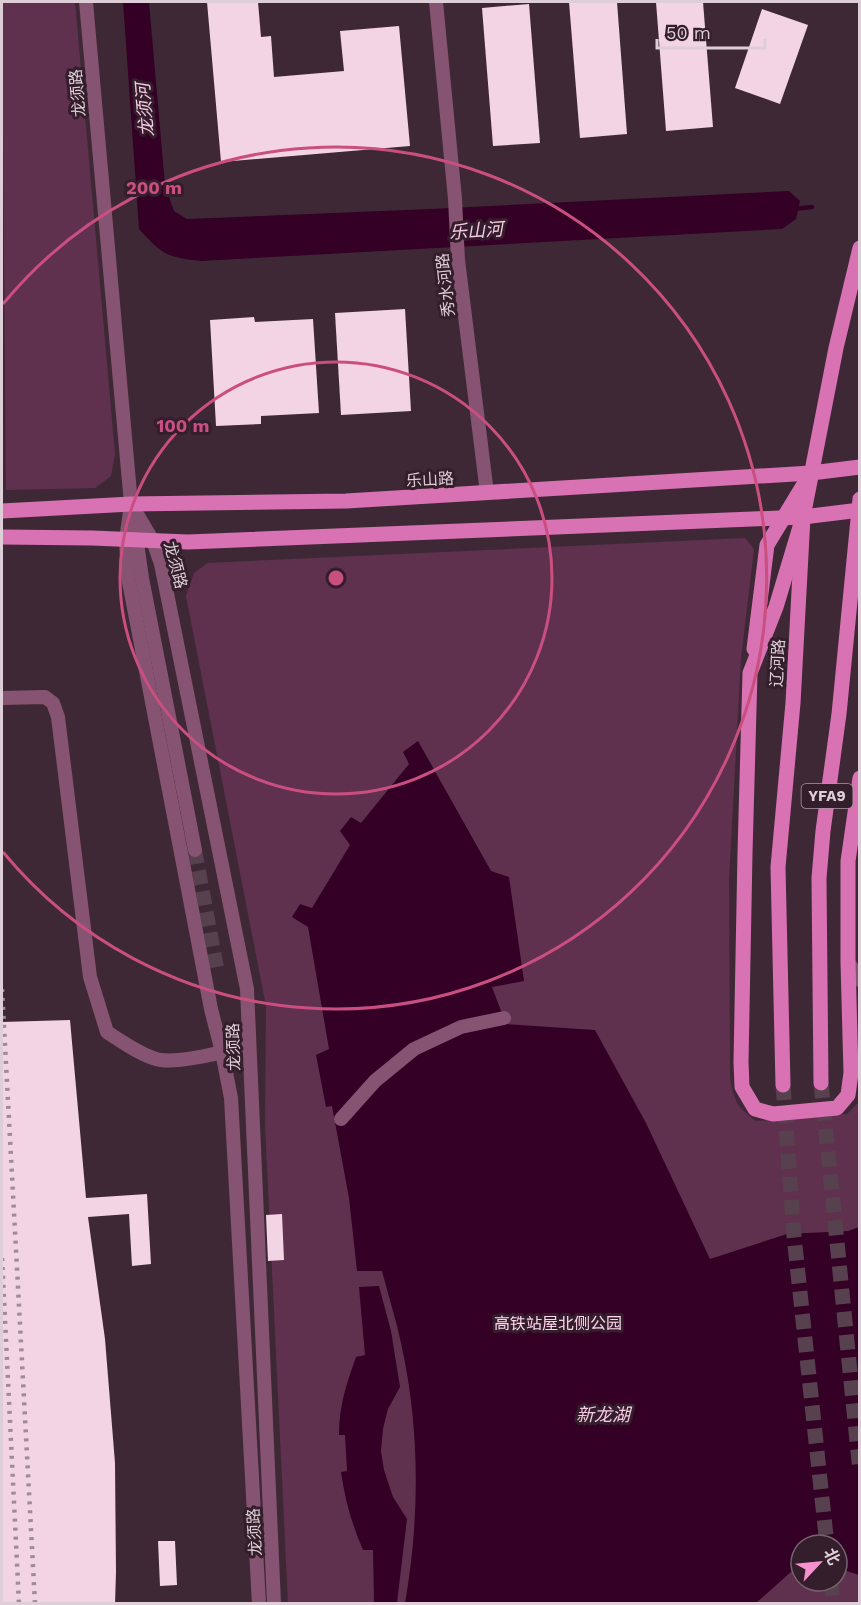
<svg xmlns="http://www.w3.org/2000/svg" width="861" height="1605" font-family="'Work Sans','Noto Sans SC',sans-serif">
  <rect width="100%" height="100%" fill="#3f2836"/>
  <g fill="#60314e" fill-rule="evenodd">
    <polygon points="2,2 75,2 115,454 111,476 95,488 6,490"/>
    <path d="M745,538l9,11 -13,109 -12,221 1,199c4,23 7,29 26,43l91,-7 12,-12v501h-571l-23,-479 1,-118 -80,-410 8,-23 14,-10zM801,1545h36v36h-36z"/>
  </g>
  <g fill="#340025">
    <path d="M123,2h26l16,183 9,26 13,8 243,-10 359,-18 11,10 -4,18 -14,10 -581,32c-35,-4 -38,-6 -62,-32z"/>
    <path d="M418,741l73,130 18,6 15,104 -32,6 14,37 89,6 51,93 64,136 77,-25 61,-3 11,-4v348l-22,-7v-23h-36v24l-9,2 -36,32h-351c15,-85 15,-175 -4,-260 -5,-24 -13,-48 -19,-72h-25l-8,-73 -17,-92 -6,1 -10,-52 13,-6 -21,-122 -16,-10 8,-13 12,4 38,-63 -10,-14 11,-14 10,6 48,-59 -6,-12z"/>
    <path d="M379,1286l12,45 9,56 -12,22 -5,20 -2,22 3,19 9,27 14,22 -10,84h-23l-1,-53h-10c-11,-25 -18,-50 -22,-78l6,-1 -2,-36h-6c0,-29 7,-50 17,-78l9,-2 -6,-68z"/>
  </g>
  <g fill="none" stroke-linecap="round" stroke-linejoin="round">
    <polyline stroke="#340025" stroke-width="4.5" points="793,209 812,207"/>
  </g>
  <g fill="#f2d4e5">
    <polygon points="207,2 258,2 261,37 271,36 274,77 344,71 340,31 399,26 410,146 221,162"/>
    <polygon points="569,2 617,2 627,134 580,138"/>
    <polygon points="656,2 703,2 713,127 666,131"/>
    <polygon points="529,4 540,143 493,146 482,8"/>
    <polygon points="762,9 808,25 780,104 735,88"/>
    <polygon points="405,309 411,411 341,415 335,313"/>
    <polygon points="254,317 255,322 313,319 319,413 261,416 261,424 216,426 210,320"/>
    <polygon points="70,1020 86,1198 147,1194 151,1264 132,1266 129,1214 88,1217 105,1339 115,1463 116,1572 115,1604 2,1604 2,1022"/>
    <polygon points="282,1214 284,1260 268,1261 266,1215"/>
    <polygon points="158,1541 175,1541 177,1585 160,1586"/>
  </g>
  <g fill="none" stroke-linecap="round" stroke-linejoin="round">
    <polyline stroke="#57414e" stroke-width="14" stroke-dasharray="14 7" stroke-linecap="butt" points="195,850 218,973"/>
    <g stroke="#57414e" stroke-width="15" stroke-dasharray="15 8" stroke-linecap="butt">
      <polyline points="821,1083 860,1471"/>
      <polyline points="783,1085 794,1236 827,1545"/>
      <polyline points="831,1581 833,1604"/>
    </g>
    <g stroke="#865372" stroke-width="14">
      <polyline points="86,2 131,504 126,540 128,577 211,1009 222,1052 231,1098 259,1604"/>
      <polyline points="436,2 455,199 458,260 487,493"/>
      <polyline points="131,504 153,541 161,564 247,989 274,1604"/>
      <polyline points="135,529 142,578 195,850"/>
      <path d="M2,698l43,-1 8,6 5,14 32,260 17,55c14,9 38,26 54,28 22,3 65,-9 88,-14"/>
      <polyline points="848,962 860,980"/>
      <polyline points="341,1119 375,1081 414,1049 461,1027 504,1018"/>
    </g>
    <g stroke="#d972b3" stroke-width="15">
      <polyline points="2,511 131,504 346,501 811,473 860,467"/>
      <polyline points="803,517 776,607 750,673 745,853 741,1062 742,1087 755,1109 773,1114 837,1108 848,1095 851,1073 848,962 848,861 860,778"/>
      <polyline points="2,537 92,538 188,542 803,517 860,510"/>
      <polyline points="754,649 767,545 806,481"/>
      <polyline points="821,1083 819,878 823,831 839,714 860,499"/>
      <polyline points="783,1085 778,867 793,703 803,517 836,348 860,248"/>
    </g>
    <g stroke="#9e8b96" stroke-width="4.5" stroke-dasharray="3 6" stroke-linecap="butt">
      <polyline points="2,989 35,1604"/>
      <polyline points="2,1258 19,1604"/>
    </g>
  </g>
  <g fill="none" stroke="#ca4f80" stroke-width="3">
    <circle cx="336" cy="578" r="216"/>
    <path d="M3 304A431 431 0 1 1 3 852"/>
  </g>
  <g text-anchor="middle" stroke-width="6" stroke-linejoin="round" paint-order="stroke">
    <rect fill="#341e2c" stroke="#ab99a4" stroke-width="1.5" x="801.5" y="784" width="51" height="24" rx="4.5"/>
    <g font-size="15" font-weight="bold" fill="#deced7">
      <text x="827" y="801">YFA9</text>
    </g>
    <g font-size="16" fill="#deced7" stroke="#341e2c">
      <text transform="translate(77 93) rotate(-95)" y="6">龙须路</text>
      <text transform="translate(445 285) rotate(-96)" y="6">秀水河路</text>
      <text transform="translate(430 479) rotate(-3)" y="6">乐山路</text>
      <text transform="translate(176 565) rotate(75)" y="6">龙须路</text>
      <text transform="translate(777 663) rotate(-87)" y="6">辽河路</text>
      <text transform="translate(233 1047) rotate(-92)" y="6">龙须路</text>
      <text transform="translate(254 1532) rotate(-93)" y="6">龙须路</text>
    </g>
    <g font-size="16" fill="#ffd3ec" stroke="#341e2c">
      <text x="558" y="1329">高铁站屋北侧公园</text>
    </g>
    <g font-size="18" font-style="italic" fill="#f7cbe4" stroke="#341e2c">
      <text transform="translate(145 110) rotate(-95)" y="6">龙须河</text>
      <text transform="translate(476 231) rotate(-4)" y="6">乐山河</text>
      <text x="603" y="1421">新龙湖</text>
    </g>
  </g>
  <circle cx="336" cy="578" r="9" fill="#ca4f80" stroke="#341e2c" stroke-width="3"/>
  <g font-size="18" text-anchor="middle" font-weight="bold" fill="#ca4f80" stroke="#341e2c" stroke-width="6" stroke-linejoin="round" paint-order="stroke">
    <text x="154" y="194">200 m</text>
    <text x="183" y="432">100 m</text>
  </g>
  <rect width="861" height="1605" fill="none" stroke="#deced7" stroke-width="6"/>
  <g transform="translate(819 1563) rotate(64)"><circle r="28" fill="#341e2c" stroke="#786470" stroke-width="1.5"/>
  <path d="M0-4.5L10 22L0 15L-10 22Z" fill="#f690cf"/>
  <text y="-9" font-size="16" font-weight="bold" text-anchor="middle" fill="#deced7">北</text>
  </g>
  <path d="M657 39v9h108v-9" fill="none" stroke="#deced7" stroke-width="3"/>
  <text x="666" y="39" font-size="18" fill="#deced7" stroke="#341e2c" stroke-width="4.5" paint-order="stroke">50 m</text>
</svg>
